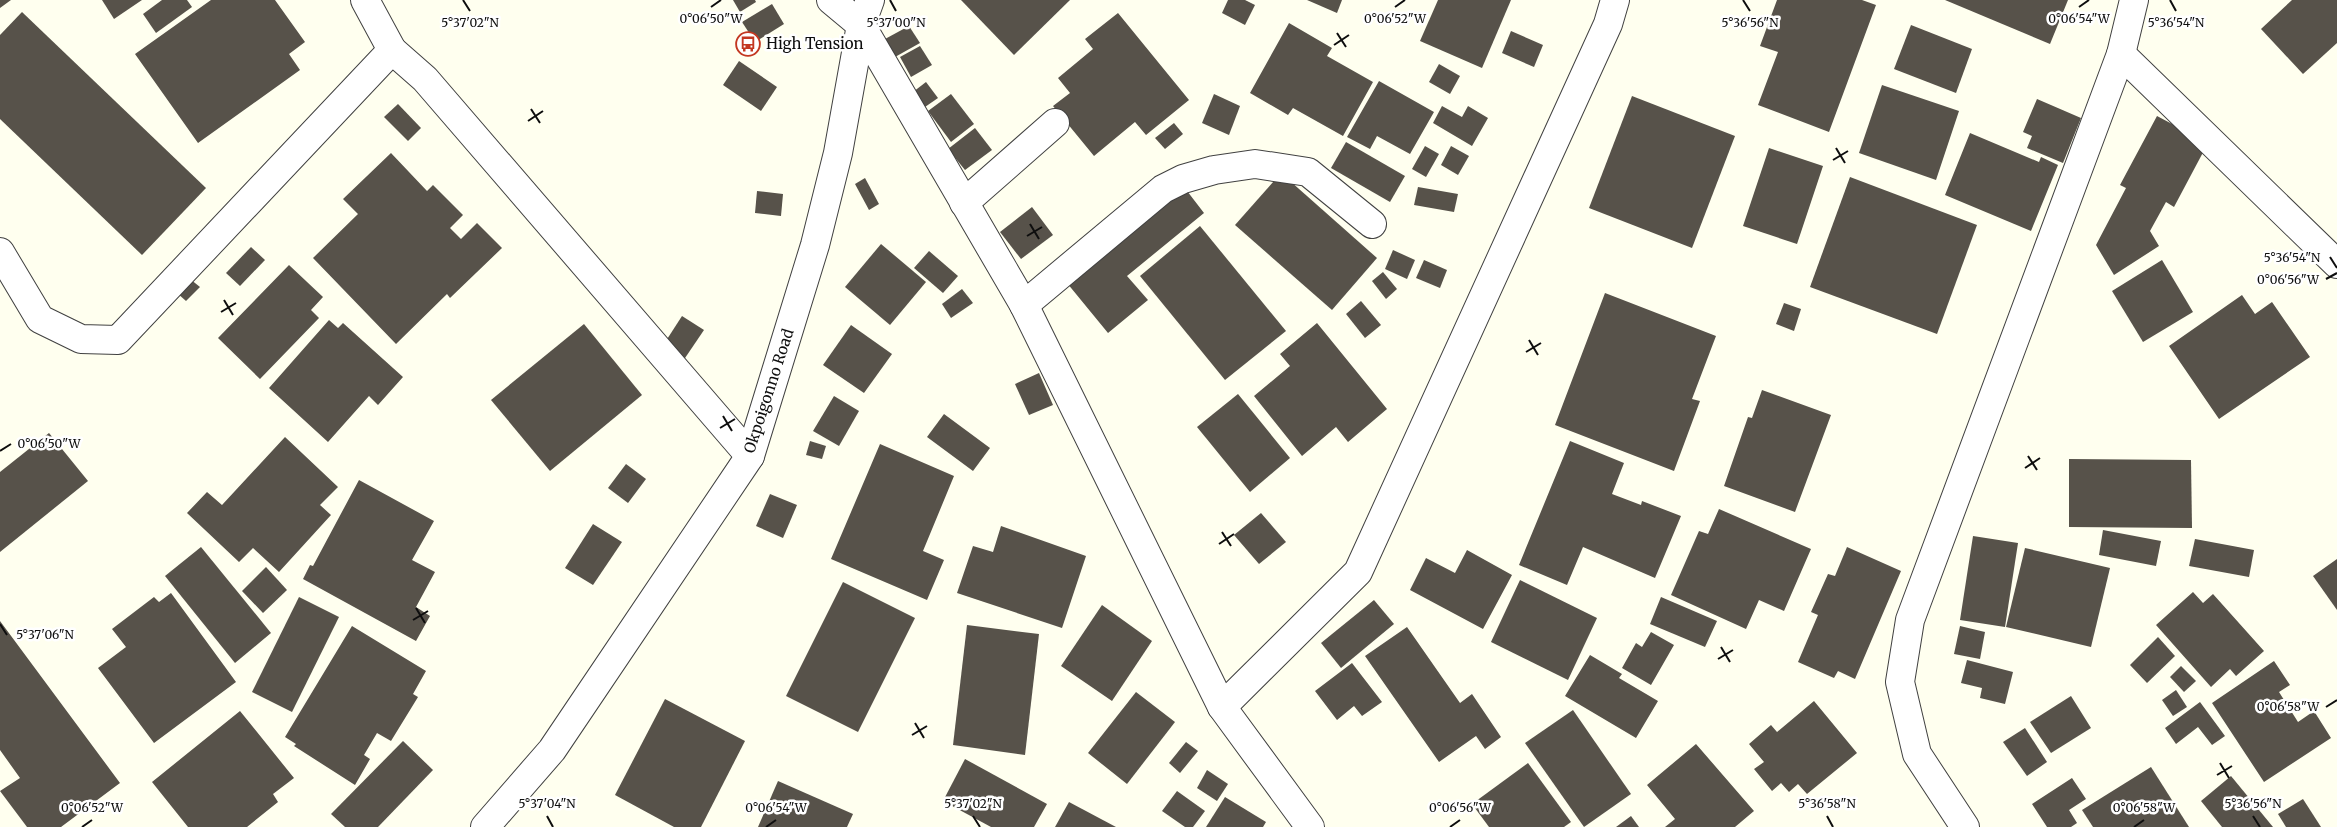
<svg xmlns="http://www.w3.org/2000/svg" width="2337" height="827" font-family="Merriweather,serif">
  <rect width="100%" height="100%" fill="#ffffef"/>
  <g fill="#57524a">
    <polygon points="0,0 11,0 0,8"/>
    <polygon points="102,0 142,0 114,19"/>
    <polygon points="162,0 187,0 192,7 156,33 143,14"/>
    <polygon points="211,0 275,0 305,42 289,54 300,70 198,143 135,54"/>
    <polygon points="733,0 755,0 756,2 740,12"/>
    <polygon points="961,0 1070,0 1014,55"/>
    <polygon points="1228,0 1245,0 1255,5 1245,25 1222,13"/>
    <polygon points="1307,0 1342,0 1337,13"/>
    <polygon points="1438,0 1511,0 1482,68 1420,41"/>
    <polygon points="1777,0 1862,0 1876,5 1829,132 1758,105 1778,52 1760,46"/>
    <polygon points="1945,0 2068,0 2050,44"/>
    <polygon points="2292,0 2337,0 2337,43 2303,74 2261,29"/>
    <polygon points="772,4 784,24 755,42 742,22"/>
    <polygon points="22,12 206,188 142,255 0,119 0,35"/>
    <polygon points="1118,13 1189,100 1146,135 1135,122 1094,156 1053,106 1070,93 1058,78 1093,49 1085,39"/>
    <polygon points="1289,23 1332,48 1327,56 1373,82 1343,136 1293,108 1288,115 1250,93"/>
    <polygon points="1911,25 1972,49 1956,93 1894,69"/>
    <polygon points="909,26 920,43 895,57 885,39"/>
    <polygon points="1511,31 1543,45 1534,67 1502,53"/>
    <polygon points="920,46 932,65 911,77 900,57"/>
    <polygon points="739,61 777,87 761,111 723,85"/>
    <polygon points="1439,64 1460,76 1450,94 1429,82"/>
    <polygon points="1379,81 1434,112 1410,154 1377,136 1370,149 1347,137"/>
    <polygon points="926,82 938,98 925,107 913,92"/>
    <polygon points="1882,85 1959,111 1936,180 1859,153"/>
    <polygon points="951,94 974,124 951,142 928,111"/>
    <polygon points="1214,94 1240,106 1229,135 1202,123"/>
    <polygon points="1632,96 1735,136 1692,248 1589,208"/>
    <polygon points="2037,99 2081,118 2063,163 2027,148 2032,136 2023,132"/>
    <polygon points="398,104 421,128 408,141 384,117"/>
    <polygon points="1442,106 1462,117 1468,106 1488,118 1472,146 1433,123"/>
    <polygon points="2157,116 2208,143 2174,207 2166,202 2150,231 2159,246 2114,275 2096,245 2126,188 2120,185"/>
    <polygon points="1174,123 1183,134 1165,149 1155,138"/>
    <polygon points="975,128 992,150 965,170 948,149"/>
    <polygon points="1970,133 2039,162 2041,157 2058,165 2031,231 1945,195"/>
    <polygon points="1346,142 1405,176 1390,202 1331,168"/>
    <polygon points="1425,146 1439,154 1426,177 1412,169"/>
    <polygon points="1451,146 1469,156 1458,175 1441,165"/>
    <polygon points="1769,148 1823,166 1797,244 1743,226"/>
    <polygon points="391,153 427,191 433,185 463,215 450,228 461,239 477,223 502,248 450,298 447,294 396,344 313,258 358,214 343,199"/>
    <polygon points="1281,173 1377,258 1332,310 1235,225"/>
    <polygon points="1850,177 1977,225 1937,334 1810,287"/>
    <polygon points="865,178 879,204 869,210 855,184"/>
    <polygon points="1184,187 1204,213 1127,276 1148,300 1108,333 1067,283"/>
    <polygon points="1418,187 1458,194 1454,212 1414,205"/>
    <polygon points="757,191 783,194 781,216 755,213"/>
    <polygon points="1032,207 1053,235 1021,259 1000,232"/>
    <polygon points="1200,226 1286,331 1225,380 1140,276"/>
    <polygon points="881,244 926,282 890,325 845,287"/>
    <polygon points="251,247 265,260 240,286 226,273"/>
    <polygon points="1393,250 1415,260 1407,279 1385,269"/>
    <polygon points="929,251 958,276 943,293 914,268"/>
    <polygon points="1424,260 1447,270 1440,288 1416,278"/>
    <polygon points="2162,260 2193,312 2143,342 2112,291"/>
    <polygon points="289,265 323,297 311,310 319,318 260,379 218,338"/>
    <polygon points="1383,272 1397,289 1386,299 1372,281"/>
    <polygon points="190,279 200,287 186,301 177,293"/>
    <polygon points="962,289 973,303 951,318 942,304"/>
    <polygon points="1605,293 1716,336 1692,399 1700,401 1674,471 1555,425"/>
    <polygon points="2242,295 2255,314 2272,302 2310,357 2219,419 2169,346"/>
    <polygon points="1361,301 1381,325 1365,338 1346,314"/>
    <polygon points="1784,303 1801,309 1794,331 1776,324"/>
    <polygon points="682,316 704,330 683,361 662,347"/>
    <polygon points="329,320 338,328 343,323 403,377 378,405 369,396 328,442 269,388"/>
    <polygon points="1317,323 1387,409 1348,442 1336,427 1302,456 1254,396 1290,366 1280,354"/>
    <polygon points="584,324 642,395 550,471 491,400"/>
    <polygon points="851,325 892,354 864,393 823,365"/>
    <polygon points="1039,373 1053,405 1029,415 1015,384"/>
    <polygon points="1762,390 1831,415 1795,512 1724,486 1748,417 1752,418"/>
    <polygon points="1238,394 1290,458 1250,492 1197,427"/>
    <polygon points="834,396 859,411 839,446 813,431"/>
    <polygon points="944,414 990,448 973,471 927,437"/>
    <polygon points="49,433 88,481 0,552 0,472"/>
    <polygon points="285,437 338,487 320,505 331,515 279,572 253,548 239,562 187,513 207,492 222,505"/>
    <polygon points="810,441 826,446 822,459 806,455"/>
    <polygon points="1570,441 1624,463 1612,494 1641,505 1642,501 1681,516 1655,578 1583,547 1567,585 1519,565"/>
    <polygon points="880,444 954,476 923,551 944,560 927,600 831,559"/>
    <polygon points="2069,459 2191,460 2192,528 2069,527"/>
    <polygon points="626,464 646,479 628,503 608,488"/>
    <polygon points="359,480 434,521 412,560 435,572 416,607 430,616 416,641 303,579 310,565 313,566"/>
    <polygon points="770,494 797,505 783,538 756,526"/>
    <polygon points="1719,509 1811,549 1784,611 1759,600 1746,629 1671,595 1699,531 1708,534"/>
    <polygon points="1261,513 1286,542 1259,564 1234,535"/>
    <polygon points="593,524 622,542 593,585 565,568"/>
    <polygon points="1001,526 1086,556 1062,628 957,593 973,546 993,552"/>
    <polygon points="2103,530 2161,541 2156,566 2099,555"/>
    <polygon points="1973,536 2018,543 2005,627 1960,620"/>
    <polygon points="2195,539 2254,550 2249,577 2189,566"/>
    <polygon points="201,547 271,633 235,663 165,576"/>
    <polygon points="1847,547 1901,571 1855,679 1838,671 1834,678 1798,662 1818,615 1811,612 1828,574 1835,576"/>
    <polygon points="2025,548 2110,568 2091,647 2006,627"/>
    <polygon points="1467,550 1512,575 1483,629 1410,590 1426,558 1455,573"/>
    <polygon points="2337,559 2337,610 2313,576"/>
    <polygon points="266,567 287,590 263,613 242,591"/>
    <polygon points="1520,580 1597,618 1568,680 1491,642"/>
    <polygon points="843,582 915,618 858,732 786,696"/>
    <polygon points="2193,592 2203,603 2213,594 2264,651 2236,676 2230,669 2211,687 2156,625"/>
    <polygon points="171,593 236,682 154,743 98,668 126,647 112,629 154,597 159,602"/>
    <polygon points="299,597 339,617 292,712 252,692"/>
    <polygon points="1661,597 1717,621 1705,647 1650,624"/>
    <polygon points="1374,600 1394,624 1341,668 1321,643"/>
    <polygon points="1102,605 1152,641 1112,701 1061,666"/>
    <polygon points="0,621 120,783 61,827 27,827 0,791 20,778 0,750"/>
    <polygon points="967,625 1039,634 1025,755 953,745"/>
    <polygon points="352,626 426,671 413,694 418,697 391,741 377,733 364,755 370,759 355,785 294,746 296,744 285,737"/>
    <polygon points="1960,626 1985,632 1980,659 1954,654"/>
    <polygon points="1407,627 1460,703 1472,694 1501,737 1485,749 1476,736 1439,762 1365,656"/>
    <polygon points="1651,632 1674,645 1651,685 1622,668 1636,643 1642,647"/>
    <polygon points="2158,637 2175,656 2147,683 2130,665"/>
    <polygon points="1590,655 1622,674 1619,678 1658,701 1636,738 1565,696"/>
    <polygon points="1967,660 2013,672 2005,704 1980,698 1982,688 1961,683"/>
    <polygon points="2274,661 2290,685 2279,692 2298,722 2314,711 2331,738 2264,782 2212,703"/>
    <polygon points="1352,663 1382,702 1362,716 1354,706 1337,720 1315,691"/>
    <polygon points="2181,666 2196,681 2184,692 2170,677"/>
    <polygon points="2176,690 2187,707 2173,716 2162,700"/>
    <polygon points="1136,692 1175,722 1127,784 1088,753"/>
    <polygon points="2071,696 2091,728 2051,753 2030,722"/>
    <polygon points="665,699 745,741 701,827 674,827 615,795"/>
    <polygon points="1814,701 1857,753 1807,794 1798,784 1789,792 1781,783 1772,791 1754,769 1764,762 1749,744 1771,725 1777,732"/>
    <polygon points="2200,702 2225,736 2212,745 2198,727 2176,744 2165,728"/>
    <polygon points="1573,710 1631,794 1584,827 1525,743"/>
    <polygon points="240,711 294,778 273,794 278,802 247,827 188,827 152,782"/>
    <polygon points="2025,728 2047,762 2027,776 2003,742"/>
    <polygon points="403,741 433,770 378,827 345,827 331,814"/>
    <polygon points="1186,742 1198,751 1180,773 1169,763"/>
    <polygon points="1696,744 1754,811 1735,827 1665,827 1675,819 1647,785"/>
    <polygon points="965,759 1047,804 1034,827 991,827 943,801"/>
    <polygon points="1528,763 1571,822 1564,827 1489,827 1472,804"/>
    <polygon points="2151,767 2189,827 2093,827 2082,810"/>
    <polygon points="1207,770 1228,784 1217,801 1197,788"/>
    <polygon points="2231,776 2273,827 2222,827 2201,801"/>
    <polygon points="2072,778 2086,799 2069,810 2077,823 2071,827 2047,827 2032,804"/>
    <polygon points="778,781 853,814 847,827 758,827"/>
    <polygon points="1177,791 1205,811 1193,827 1185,827 1162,811"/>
    <polygon points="1225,797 1266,822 1263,827 1206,827"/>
    <polygon points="2303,799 2321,827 2286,827 2278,814"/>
    <polygon points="1069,802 1116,827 1055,827"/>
    <polygon points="1631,816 1639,827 1616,827"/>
  </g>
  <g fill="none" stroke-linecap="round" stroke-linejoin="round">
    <g stroke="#414141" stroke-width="30">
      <g id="minor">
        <polyline points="831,0 861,25 1024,305 1222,707 1310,827"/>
        <polyline points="392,50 425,79 750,456"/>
        <polyline points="2121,54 2337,264"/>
        <polyline points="964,203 1055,123"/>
        <polyline points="0,252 40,319 81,339 118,340 392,50 365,0"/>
        <polyline points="1024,305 1163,189 1183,179 1214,170 1255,164 1308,172 1372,224"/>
        <polyline points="1222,707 1358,572 1608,24 1615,0"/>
        <polyline points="485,827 552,750 750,456 815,245 838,153 861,25 870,0"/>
        <polyline points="1965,827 1917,754 1900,682 1910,620 2121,54 2134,0"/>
      </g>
    </g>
    <use href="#minor" stroke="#fff" stroke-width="28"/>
  </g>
  <path fill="none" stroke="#0e0e0e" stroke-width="2" d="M463,0l7,11M890,0l6,11M1743,0l7,11M2170,0l6,11M711,7l10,-7M1395,7l10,-7M2079,7l10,-7M1337,33l9,14M1334,45l15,-10M531,109l9,14M528,121l15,-10M1836,148l9,15M1833,160l15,-9M1030,224l9,15M1027,236l15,-9M2330,257l7,11M2326,279l11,-6M224,300l9,15M221,312l15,-9M1529,340l9,15M1526,352l15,-9M723,416l9,15M720,428l15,-9M0,451l11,-7M2028,456l9,14M2025,468l15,-10M1222,532l9,14M1219,544l15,-10M416,608l9,15M413,620l15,-9M0,624l7,11M1721,647l9,15M1718,659l15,-9M2326,707l11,-7M915,723l9,15M912,735l15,-9M2220,763l9,15M2217,775l15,-9M547,816l6,11M973,816l7,11M1827,816l6,11M2253,816l7,11M82,827l10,-7M766,827l10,-7M1450,827l10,-7M2134,827l10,-7"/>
  <defs>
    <g id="bus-ring" transform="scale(1.25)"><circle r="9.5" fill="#fff" stroke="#c33721" stroke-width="1.5"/><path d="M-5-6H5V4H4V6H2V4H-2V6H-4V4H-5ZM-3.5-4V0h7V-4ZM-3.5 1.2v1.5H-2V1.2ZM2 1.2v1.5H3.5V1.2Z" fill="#c33721"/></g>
  </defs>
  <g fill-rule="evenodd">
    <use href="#bus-ring" x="748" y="44"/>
  </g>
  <g text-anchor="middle" stroke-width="5" stroke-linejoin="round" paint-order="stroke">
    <g font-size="15" fill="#0e0e0e" stroke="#fff" text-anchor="start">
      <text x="766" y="49">High Tension</text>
    </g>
    <g font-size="15" fill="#0e0e0e" stroke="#fff">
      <text transform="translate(769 391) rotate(-72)" y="5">Okpoigonno Road</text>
    </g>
  </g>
  <g font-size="12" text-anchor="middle" fill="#0e0e0e" stroke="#fff" stroke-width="5" stroke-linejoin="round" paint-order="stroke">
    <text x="711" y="23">0°06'50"W</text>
    <text x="1395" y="23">0°06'52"W</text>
    <text x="2079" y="23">0°06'54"W</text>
    <text x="470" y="27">5°37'02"N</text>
    <text x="896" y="27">5°37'00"N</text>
    <text x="1750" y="27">5°36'56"N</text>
    <text x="2176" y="27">5°36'54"N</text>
    <text x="2292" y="262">5°36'54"N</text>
    <text x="2288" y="284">0°06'56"W</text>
    <text x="49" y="448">0°06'50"W</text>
    <text x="45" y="639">5°37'06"N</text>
    <text x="2288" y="711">0°06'58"W</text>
    <text x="547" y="808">5°37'04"N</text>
    <text x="973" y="808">5°37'02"N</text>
    <text x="1827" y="808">5°36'58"N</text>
    <text x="2253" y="808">5°36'56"N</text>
    <text x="92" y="812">0°06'52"W</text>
    <text x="776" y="812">0°06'54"W</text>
    <text x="1460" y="812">0°06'56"W</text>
    <text x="2144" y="812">0°06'58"W</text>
  </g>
</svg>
